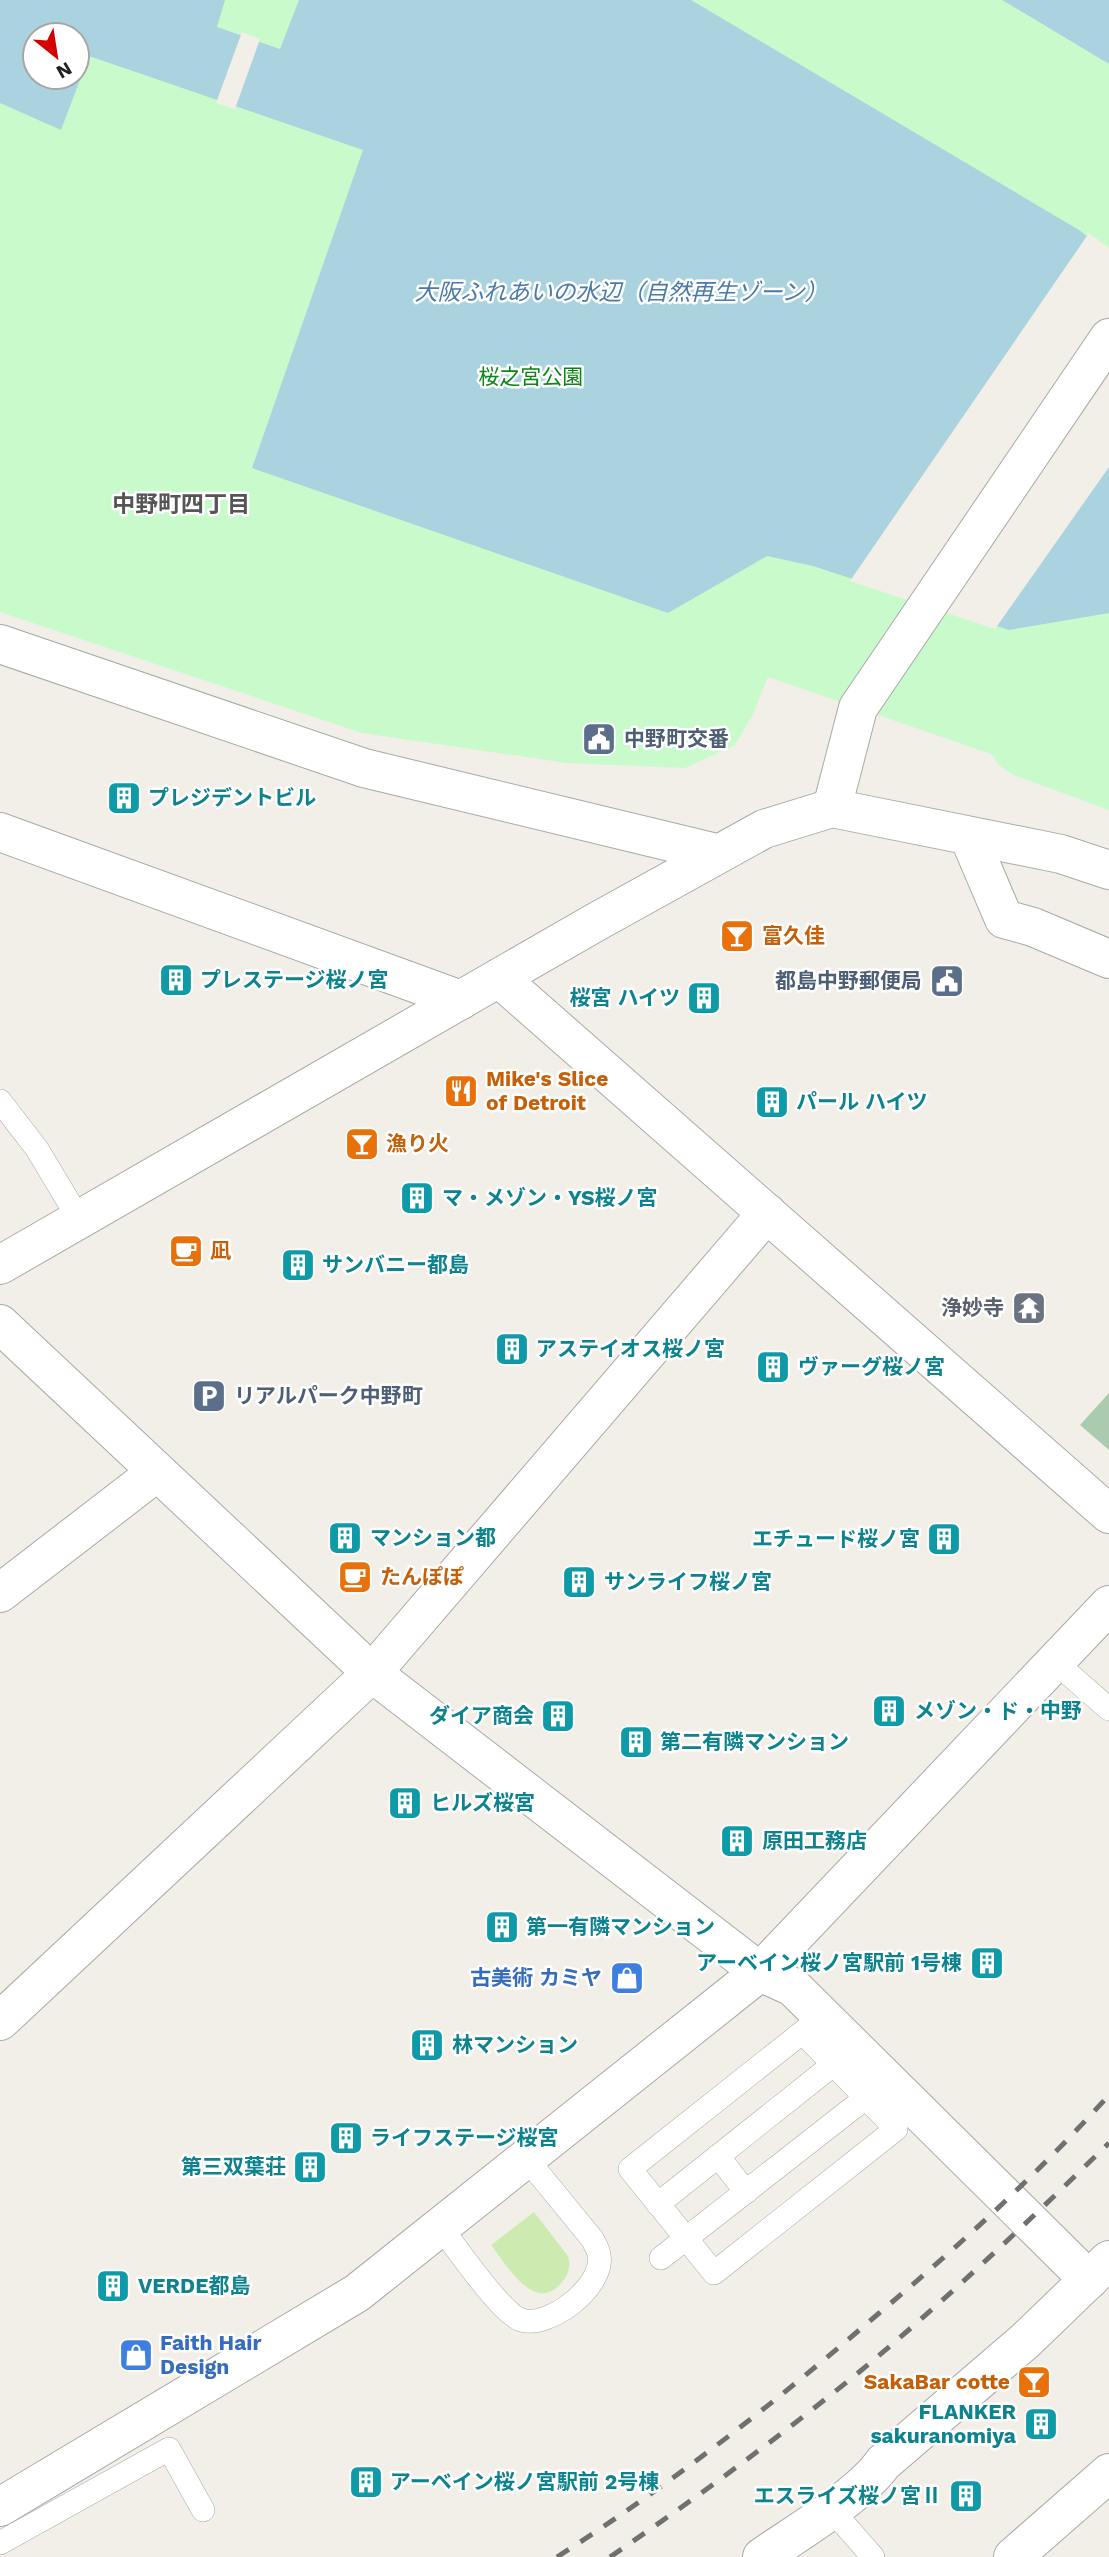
<svg xmlns="http://www.w3.org/2000/svg" width="1109" height="2557" font-family="'Work Sans','Noto Sans JP',sans-serif">
  <rect width="100%" height="100%" fill="#f2efe9"/>
  <path fill="#cdebb0" d="M534,2212l34,44c3,10 1,18 -6,26 -27,34 -56,-18 -71,-37z"/>
  <polygon fill="#aacbaf" points="1109,1393 1109,1450 1080,1425"/>
  <path fill="#c8facc" fill-rule="evenodd" d="M0,0h1002l107,64v746l-96,-35 -13,-9 -9,-12 -223,-77 -15,37 -18,31 -50,23 -118,-5 -205,-30 -362,-121zM35,35h42v42h-42z"/>
  <g fill="#aad3df" fill-rule="evenodd">
    <path d="M0,0h225l-8,27 63,22 19,-49h392l388,230 30,23v360l-100,17 -196,-64 -46,-10 -99,57 -416,-145 111,-318 -274,-94 -28,74 -61,-27zM35,35h42v42h-42z"/>
    <polygon points="1002,0 1109,0 1109,64"/>
  </g>
  <g fill="#f2efe9">
    <polygon points="242,32 260,39 235,109 216,103"/>
    <polygon points="1089,233 1109,248 1109,467 995,629 850,581"/>
  </g>
  <g fill="none" stroke-linecap="round" stroke-linejoin="round">
    <g stroke="#a9a9a9" stroke-width="24">
      <g id="service">
        <polyline points="0,1101 37,1149 79,1219"/>
        <polyline points="1055,1662 1109,1709"/>
        <polyline points="803,2033 896,2129 714,2273 630,2169 823,2016"/>
        <polyline points="718,2156 746,2192"/>
        <polyline points="658,2204 834,2064"/>
        <path d="M440,2226c15,20 61,87 81,94 28,9 84,-34 78,-65 0,-4 -4,-10 -6,-15l-67,-82"/>
        <polyline points="661,2258 877,2089"/>
        <polyline points="831,2509 873,2557"/>
        <polyline points="0,2543 169,2449 203,2510"/>
      </g>
    </g>
    <g stroke="#a9a9a9" stroke-width="40">
      <g id="minor">
        <polyline points="0,832 461,1000"/>
        <polyline points="969,837 1004,919 1033,927 1109,959"/>
        <polyline points="0,1593 157,1472"/>
        <polyline points="760,1972 793,1987 1089,2280"/>
        <path d="M762,2557c33,-23 99,-62 121,-94l142,-122 84,-81"/>
        <polyline points="1013,2557 1109,2473"/>
      </g>
    </g>
    <g stroke="#a9a9a9" stroke-width="40">
      <g id="tertiary">
        <polyline points="0,644 364,768 716,853"/>
        <polyline points="832,808 858,708 1109,338"/>
        <polyline points="499,978 1109,1514"/>
        <polyline points="0,1265 596,922 764,829 832,808 1061,854 1109,870"/>
        <polyline points="0,1324 372,1673 760,1972"/>
        <polyline points="0,2021 372,1673 767,1213"/>
        <polyline points="0,2507 357,2293 760,1972 1109,1605"/>
      </g>
    </g>
    <use href="#service" stroke="#fff" stroke-width="23"/>
    <use href="#minor" stroke="#fff" stroke-width="38"/>
    <use href="#tertiary" stroke="#fff" stroke-width="38"/>
    <g stroke="#707070" stroke-width="5" stroke-dasharray="14 14" stroke-linecap="butt">
      <path d="M557,2557c113,-72 219,-155 321,-243 81,-68 160,-140 231,-219"/>
      <path d="M610,2557c85,-58 168,-119 248,-184 87,-72 170,-151 251,-230"/>
    </g>
  </g>
  <defs>
    <g id="civic-square" transform="scale(1.75)"><rect x="-9" y="-9" width="18" height="18" rx="4" fill="#5c6f8a" stroke="#fff"/><path d="M-.6-6.5H3V-4.5H.6V-3L4-1V1h2V6H-6V1h2V-1L-.6-3ZM-1.2 2.5V6h2.4V2.5Z" fill="#fff"/></g>
    <g id="building-square" transform="scale(1.75)"><rect x="-9" y="-9" width="18" height="18" rx="4" fill="#0f9aa8" stroke="#fff"/><path d="M-4-6H4V6H1V3H-1V6H-4ZM-2.5-4.3h1.7v1.8h-1.7ZM.8-4.3h1.7v1.8H.8ZM-2.5-1h1.7V.8h-1.7ZM.8-1h1.7V.8H.8Z" fill="#fff"/></g>
    <g id="bar-square" transform="scale(1.75)"><rect x="-9" y="-9" width="18" height="18" rx="4" fill="#e8710a" stroke="#fff"/><path d="M-6-5H6L.8 .8V4.5H3.5V6h-7V4.5H-.8V.8Z" fill="#fff"/></g>
    <g id="restaurant-square" transform="scale(1.75)"><rect x="-9" y="-9" width="18" height="18" rx="4" fill="#e8710a" stroke="#fff"/><path d="M-5-6h1v4h1v-4h1v4h1v-4h1v5L-1.5 .5V6h-2V.5L-5-1ZM5-6V6H3V1.5H1.5Q1.5-4 5-6Z" fill="#fff"/></g>
    <g id="cafe-square" transform="scale(1.75)"><rect x="-9" y="-9" width="18" height="18" rx="4" fill="#e8710a" stroke="#fff"/><path d="M-5.5-4.5H6V0H3Q3 3.5 0 3.5H-2.5Q-5.5 3.5-5.5 0ZM3-3.2v2h1.7v-2ZM-6 4.5H4V6H-6Z" fill="#fff"/></g>
    <g id="temple-square" transform="scale(1.75)"><rect x="-9" y="-9" width="18" height="18" rx="4" fill="#6b7280" stroke="#fff"/><path d="M0-6L5-2H3V0L6.5 2.5H4V6H1.5V3h-3V6H-4V2.5H-6.5L-3 0V-2H-5Z" fill="#fff"/></g>
    <g id="parking-square" transform="scale(1.75)"><rect x="-9" y="-9" width="18" height="18" rx="4" fill="#5c6f8a" stroke="#fff"/><path d="M-3.5-5.5H1a3.5 3.5 0 0 1 0 7H-1V5.5H-3.5ZM-1-3.4V-.6H.8a1.4 1.4 0 0 0 0-2.8Z" fill="#fff"/></g>
    <g id="shop-square" transform="scale(1.75)"><rect x="-9" y="-9" width="18" height="18" rx="4" fill="#3f7fe0" stroke="#fff"/><path d="M-5-2.5h2.3a2.7 3.5 0 0 1 5.4 0H5L5.5 6h-11ZM-1.5-2.5h3a1.5 2.3 0 0 0-3 0Z" fill="#fff"/></g>
  </defs>
  <g fill-rule="evenodd">
    <use href="#civic-square" x="599" y="739"/>
    <use href="#building-square" x="124" y="798"/>
    <use href="#bar-square" x="737" y="936"/>
    <use href="#building-square" x="176" y="980"/>
    <use href="#civic-square" x="947" y="981"/>
    <use href="#building-square" x="704" y="998"/>
    <use href="#restaurant-square" x="461" y="1091"/>
    <use href="#building-square" x="772" y="1102"/>
    <use href="#bar-square" x="362" y="1144"/>
    <use href="#building-square" x="417" y="1198"/>
    <use href="#cafe-square" x="186" y="1251"/>
    <use href="#building-square" x="298" y="1265"/>
    <use href="#temple-square" x="1029" y="1308"/>
    <use href="#building-square" x="512" y="1349"/>
    <use href="#building-square" x="773" y="1367"/>
    <use href="#parking-square" x="209" y="1396"/>
    <use href="#building-square" x="345" y="1538"/>
    <use href="#building-square" x="944" y="1539"/>
    <use href="#cafe-square" x="355" y="1577"/>
    <use href="#building-square" x="579" y="1582"/>
    <use href="#building-square" x="889" y="1711"/>
    <use href="#building-square" x="558" y="1716"/>
    <use href="#building-square" x="636" y="1742"/>
    <use href="#building-square" x="405" y="1803"/>
    <use href="#building-square" x="737" y="1841"/>
    <use href="#building-square" x="502" y="1927"/>
    <use href="#building-square" x="987" y="1963"/>
    <use href="#shop-square" x="627" y="1978"/>
    <use href="#building-square" x="427" y="2045"/>
    <use href="#building-square" x="346" y="2138"/>
    <use href="#building-square" x="310" y="2167"/>
    <use href="#building-square" x="113" y="2286"/>
    <use href="#shop-square" x="136" y="2355"/>
    <use href="#bar-square" x="1034" y="2382"/>
    <use href="#building-square" x="1041" y="2424"/>
    <use href="#building-square" x="366" y="2482"/>
    <use href="#building-square" x="966" y="2496"/>
  </g>
  <g text-anchor="middle" stroke-width="5" stroke-linejoin="round" paint-order="stroke">
    <g font-size="21" fill="#0c8416" stroke="#fff">
      <text x="531" y="384">桜之宮公園</text>
    </g>
    <g font-size="21" font-weight="bold" fill="#4e5e75" stroke="#fff" text-anchor="start">
      <text x="624" y="746">中野町交番</text>
      <text x="922" y="988" text-anchor="end">都島中野郵便局</text>
      <text x="234" y="1403">リアルパーク中野町</text>
    </g>
    <g font-size="21" font-weight="bold" fill="#0d838f" stroke="#fff" text-anchor="start">
      <text x="148" y="805">プレジデントビル</text>
      <text x="200" y="987">プレステージ桜ノ宮</text>
      <text x="680" y="1005" text-anchor="end">桜宮 ハイツ</text>
      <text x="796" y="1109">パール ハイツ</text>
      <text x="442" y="1205">マ・メゾン・YS桜ノ宮</text>
      <text x="322" y="1272">サンバニー都島</text>
      <text x="536" y="1356">アステイオス桜ノ宮</text>
      <text x="798" y="1374">ヴァーグ桜ノ宮</text>
      <text x="370" y="1545">マンション都</text>
      <text x="920" y="1546" text-anchor="end">エチュード桜ノ宮</text>
      <text x="604" y="1589">サンライフ桜ノ宮</text>
      <text x="914" y="1718">メゾン・ド・中野</text>
      <text x="534" y="1723" text-anchor="end">ダイア商会</text>
      <text x="660" y="1749">第二有隣マンション</text>
      <text x="430" y="1810">ヒルズ桜宮</text>
      <text x="762" y="1848">原田工務店</text>
      <text x="526" y="1934">第一有隣マンション</text>
      <text x="962" y="1970" text-anchor="end">アーベイン桜ノ宮駅前 1号棟</text>
      <text x="452" y="2052">林マンション</text>
      <text x="370" y="2145">ライフステージ桜宮</text>
      <text x="286" y="2174" text-anchor="end">第三双葉荘</text>
      <text x="138" y="2293">VERDE都島</text>
      <text x="1016" y="2419" text-anchor="end">FLANKER<tspan x="1016" dy="24">sakuranomiya</tspan></text>
      <text x="390" y="2489">アーベイン桜ノ宮駅前 2号棟</text>
      <text x="942" y="2503" text-anchor="end">エスライズ桜ノ宮Ⅱ</text>
    </g>
    <g font-size="21" font-weight="bold" fill="#c56008" stroke="#fff" text-anchor="start">
      <text x="762" y="943">富久佳</text>
      <text x="486" y="1086">Mike's Slice<tspan x="486" dy="24">of Detroit</tspan></text>
      <text x="386" y="1151">漁り火</text>
      <text x="210" y="1258">凪</text>
      <text x="380" y="1584">たんぽぽ</text>
      <text x="1010" y="2389" text-anchor="end">SakaBar cotte</text>
    </g>
    <g font-size="21" font-weight="bold" fill="#5b616d" stroke="#fff" text-anchor="end">
      <text x="1004" y="1315">浄妙寺</text>
    </g>
    <g font-size="21" font-weight="bold" fill="#366cbe" stroke="#fff" text-anchor="end">
      <text x="602" y="1985">古美術 カミヤ</text>
      <text x="160" y="2350" text-anchor="start">Faith Hair<tspan x="160" dy="24">Design</tspan></text>
    </g>
    <g font-size="23" font-style="italic" fill="#4a7aab" stroke="#fff">
      <text x="621" y="300">大阪ふれあいの水辺（自然再生ゾーン）</text>
    </g>
    <g font-size="23" font-weight="bold" fill="#555" stroke="#fff">
      <text x="181" y="512">中野町四丁目</text>
    </g>
  </g>
  <g transform="translate(56 56) rotate(150)"><circle r="33" fill="#ffffff" stroke="#a7a7a7" stroke-width="2"/>
  <path d="M0-5L12 26L0 18L-12 26Z" fill="#d40000"/>
  <text y="-10" font-size="19" font-weight="bold" text-anchor="middle" fill="#222222">N</text>
  </g>
</svg>
